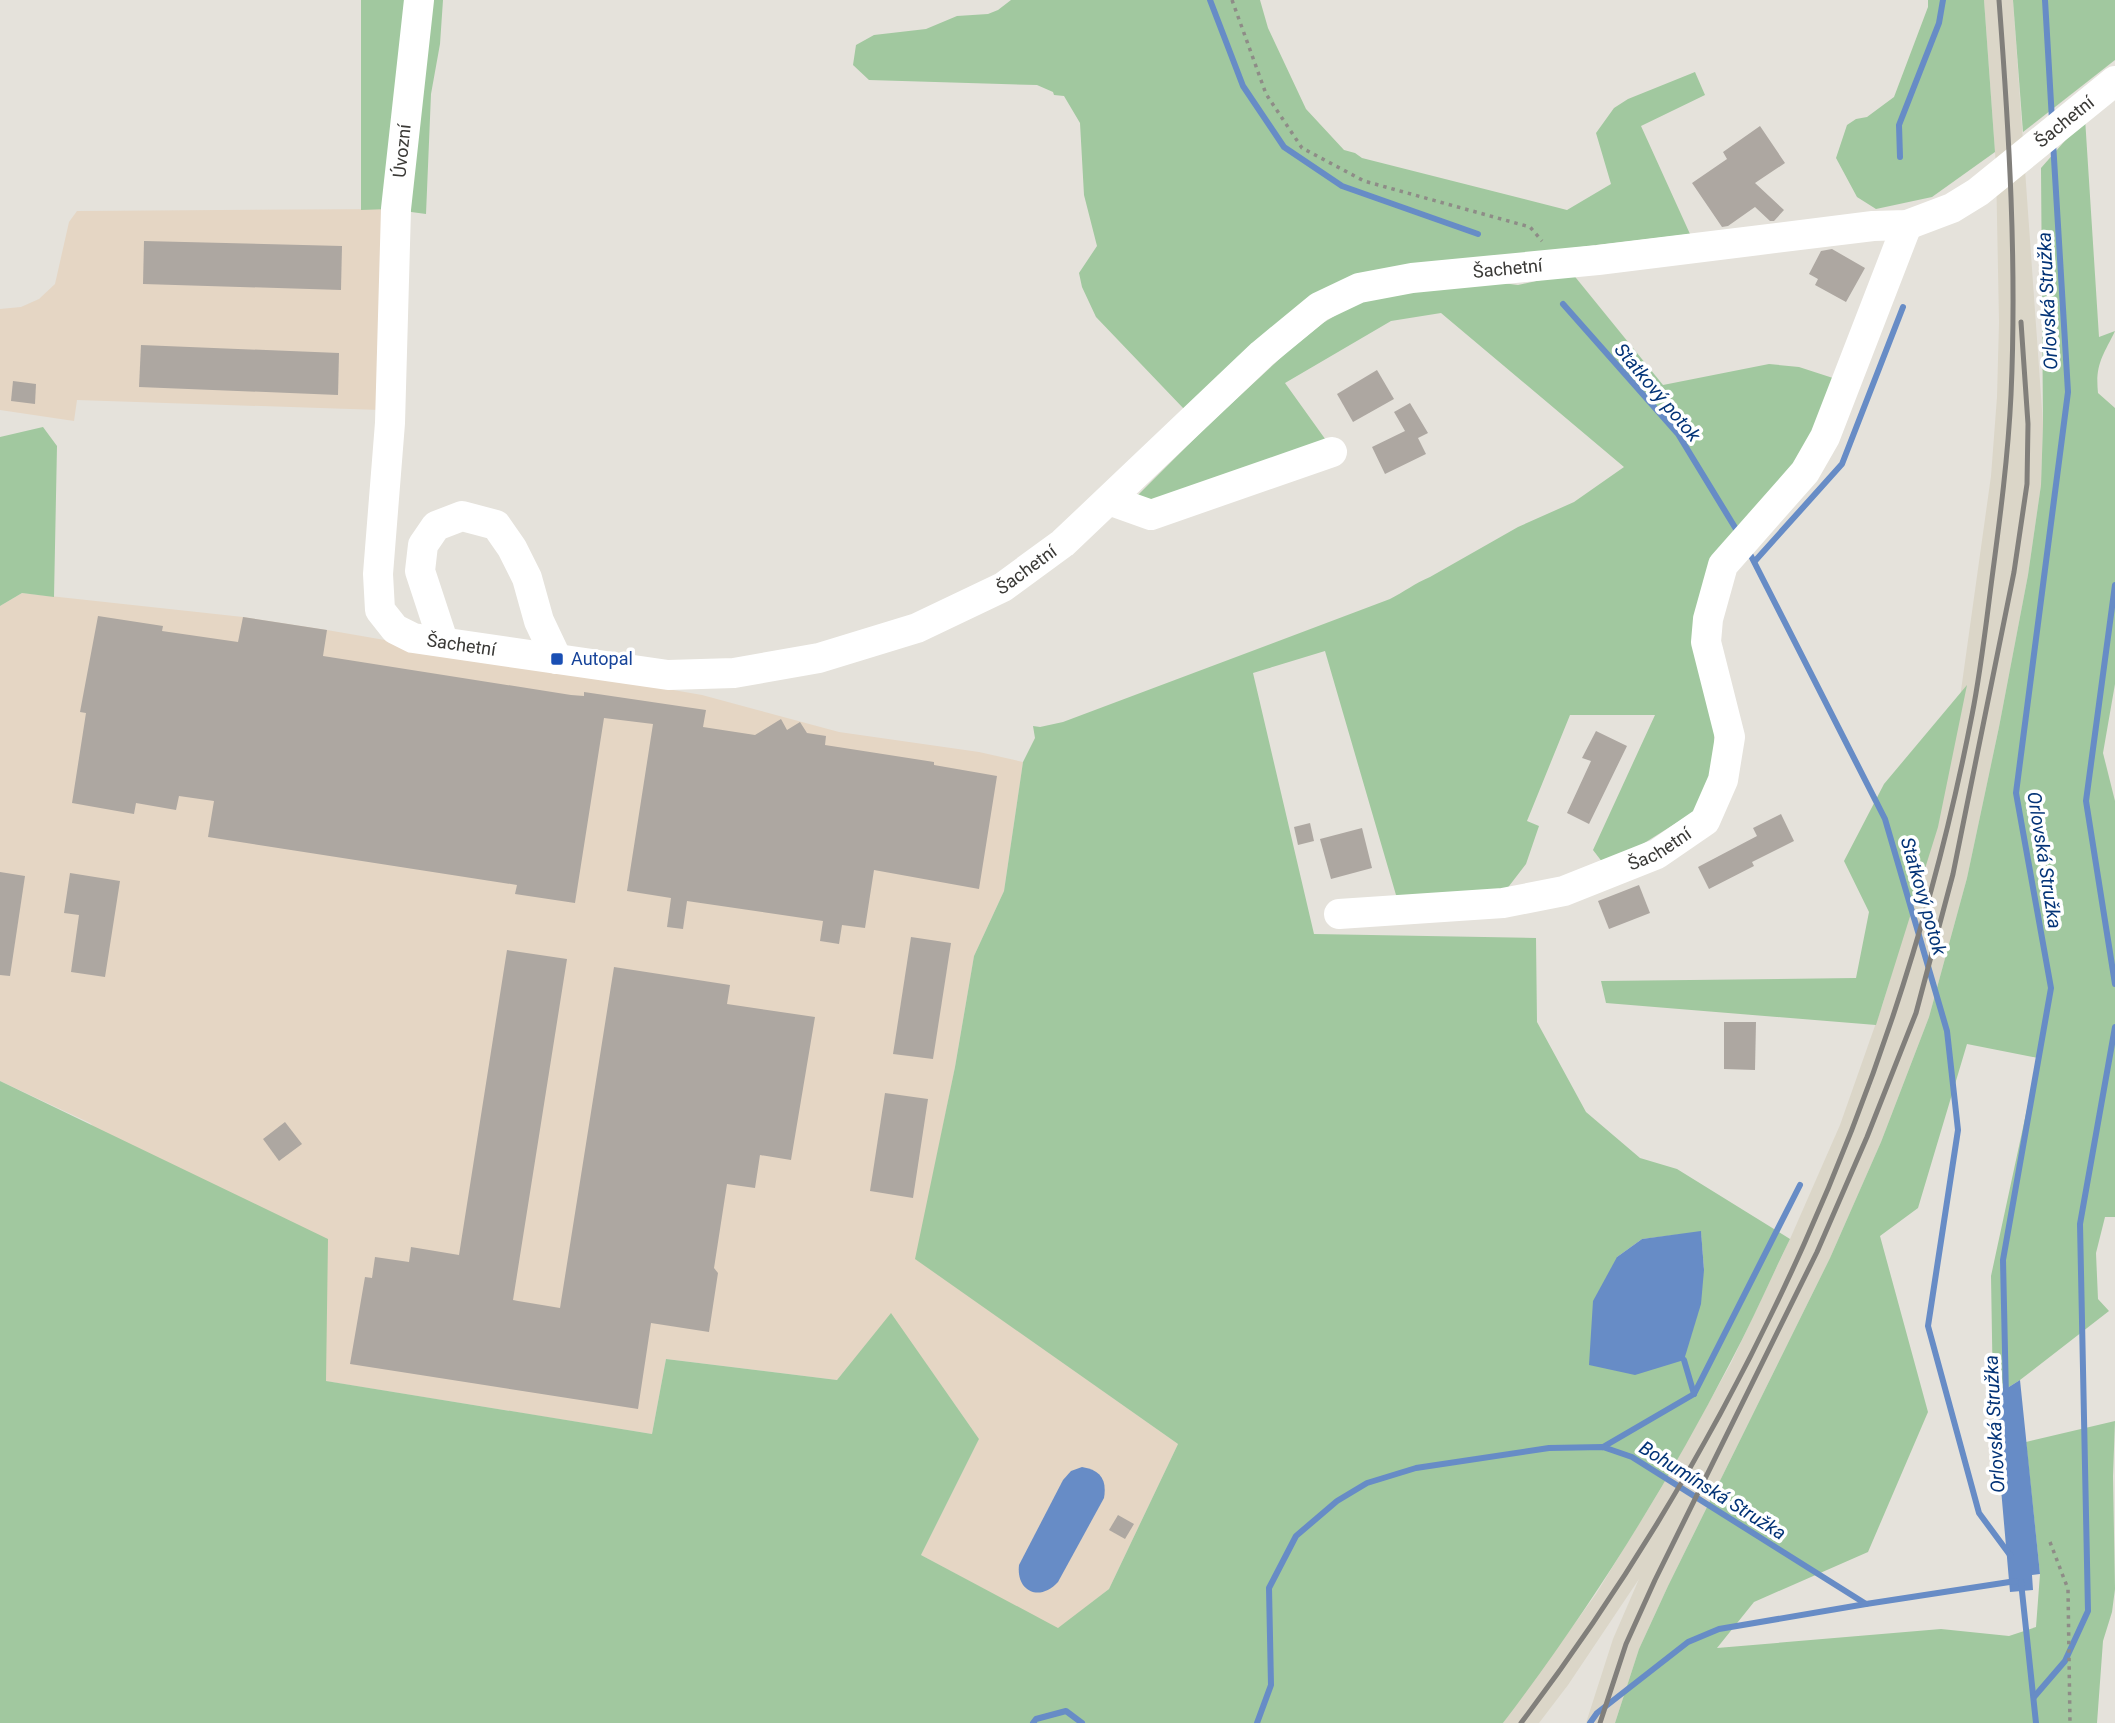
<svg xmlns="http://www.w3.org/2000/svg" width="2115" height="1723" font-family="Roboto,sans-serif">
  <rect width="100%" height="100%" fill="#e5e2db"/>
  <polygon fill="#dbd6c8" points="1984,0 2013,0 2043,424 2041,485 2028,575 1999,727 1967,878 1929,1017 1881,1142 1830,1258 1668,1586 1639,1649 1615,1723 1586,1723 1613,1639 1639,1579 1568,1685 1539,1723 1503,1723 1596,1594 1661,1488 1731,1363 1790,1239 1840,1125 1883,1003 1925,858 1958,712 1991,476 1997,397 1999,322 1996,166"/>
  <g fill="#e5d6c4">
    <polygon points="389,209 380,410 77,400 74,421 0,410 0,309 21,307 39,299 55,284 69,222 77,211"/>
    <polygon points="22,593 243,617 327,630 702,695 839,732 979,752 1023,762 1004,891 974,956 955,1067 916,1259 1178,1444 1109,1589 1058,1629 921,1555 979,1439 891,1314 837,1380 666,1359 652,1434 325,1381 90,1123 0,1081 0,606"/>
  </g>
  <g fill="#a1c89f" fill-rule="evenodd">
    <polygon points="361,0 443,0 440,44 431,94 426,214 389,209 361,210"/>
    <polygon points="1011,0 1260,0 1268,28 1306,109 1344,150 1355,153 1362,158 1567,210 1611,184 1596,133 1614,108 1628,99 1695,72 1705,95 1641,126 1690,234 1406,268 1184,409 1096,317 1082,287 1079,273 1097,246 1084,195 1080,123 1064,96 1054,95 1053,92 1037,85 869,80 853,65 856,45 874,35 926,29 957,16 988,14 998,10"/>
    <polygon points="1928,0 1984,0 1995,152 1932,197 1876,209 1857,197 1836,158 1847,125 1856,119 1867,117 1894,97 1928,7"/>
    <polygon points="2013,0 2115,0 2115,60 2023,132"/>
    <path d="M2085,118l14,219 16,-6c-12,25 -20,33 -17,62l17,15v276l-12,69 12,48v416h-10l-9,36 2,46 11,12 -89,69 -27,17 -2,-121 47,-218 -71,-14 -49,164 -38,28 48,176 -60,140 -114,50 -37,46 224,-19 68,7 27,-9 4,-53 -14,-132 89,-21 -2,55 2,113 -3,23 -9,29 -6,82h-482l24,-74 29,-63 162,-328 51,-116 48,-125 38,-139 32,-151 29,-152 13,-90 2,-61 -2,-256z"/>
    <path d="M1572,273l91,112 106,-21 30,3 37,12 -37,90 -79,92 -7,214 -16,35 -91,57 -13,-17 62,-135h-85l-43,106 12,5 -13,38 -20,26 -54,9 -56,-4 -71,-244 -72,22 61,261 222,4 1,84 49,90 54,46 37,11 113,70c-20,41 -38,83 -60,124 -65,126 -141,247 -227,360h-1503v-642l328,158 -2,142 326,53 14,-75 171,21 54,-67 88,126 -58,116 137,73 51,-39 69,-145 -263,-185 40,-192 19,-111 30,-65 19,-129 12,-24 -2,-12 7,1 23,-5 327,-123c14,-7 25,-16 40,-22l88,-50 56,-25 50,-35 -183,-154 -50,8 -106,62 43,60 -159,63 -37,-5 73,-73 82,-76 36,-29 26,-16 23,-11 130,-13 16,2zM1701,1232l3,38 -87,-13 25,-18z"/>
    <polygon points="43,427 57,446 54,597 22,593 0,606 0,437"/>
    <polygon points="1967,685 1938,827 1876,1025 1606,1003 1601,981 1856,978 1869,912 1844,861 1884,784"/>
  </g>
  <g fill="#678cc6">
    <polygon points="1701,1231 1704,1270 1701,1304 1684,1360 1635,1375 1589,1365 1593,1301 1617,1257 1642,1239"/>
    <polygon points="2020,1380 2040,1574 2032,1575 2033,1590 2010,1592 1993,1397"/>
    <path d="M1082,1467c19,3 25,13 22,31l-46,84c-18,20 -42,10 -39,-17l44,-85 8,-9z"/>
  </g>
  <g fill="none" stroke-linecap="round" stroke-linejoin="round">
    <g stroke="#678cc6" stroke-width="6">
      <polyline points="1210,0 1243,86 1284,147 1342,186 1478,234"/>
      <polyline points="2045,0 2052,120"/>
      <polyline points="1900,157 1899,125 1939,23 1943,0"/>
      <polyline points="1563,304 1678,434 1739,534"/>
      <polyline points="1748,550 1885,819 1947,1031 1958,1130 1928,1326 1979,1513 2010,1555"/>
      <polyline points="1755,561 1842,464 1903,307"/>
      <polyline points="2115,585 2086,801 2115,984"/>
      <polyline points="1684,1360 1694,1394"/>
      <polyline points="2006,1397 2003,1260 2051,988 2016,793 2068,392 2053,142"/>
      <polyline points="1603,1447 1694,1394 1800,1185"/>
      <polyline points="2021,1582 2036,1723"/>
      <polyline points="2034,1697 2065,1661 2088,1611 2080,1224 2115,1027"/>
      <polyline points="1033,1723 1036,1719 1066,1711 1082,1723"/>
      <polyline points="1257,1723 1271,1685 1269,1588 1296,1536 1337,1501 1367,1483 1416,1468 1549,1448 1603,1447 1632,1457 1866,1604 2016,1581"/>
      <polyline points="1590,1723 1597,1713 1688,1642 1719,1629 1866,1604"/>
    </g>
  </g>
  <g fill="#ada7a1">
    <polygon points="1760,126 1785,163 1755,183 1784,210 1774,221 1770,221 1755,207 1728,226 1722,227 1692,183 1727,159 1723,152"/>
    <polygon points="144,241 342,246 341,290 143,284"/>
    <polygon points="1832,249 1865,268 1846,302 1815,285 1818,279 1809,274 1821,251"/>
    <polygon points="141,345 339,353 338,395 139,387"/>
    <polygon points="1377,370 1394,399 1353,422 1337,394"/>
    <polygon points="13,381 36,384 35,404 11,401"/>
    <polygon points="1410,403 1428,433 1418,438 1426,454 1385,474 1372,447 1405,431 1394,412"/>
    <polygon points="98,616 163,626 162,631 238,642 243,617 327,630 323,656 571,695 584,696 584,692 706,710 703,727 755,735 781,719 787,730 800,722 807,733 826,736 825,745 934,762 934,765 997,776 979,889 874,870 865,928 842,925 839,944 820,941 823,921 687,901 683,929 667,927 671,898 627,891 653,724 604,718 575,903 515,894 517,885 208,837 214,801 179,796 176,810 136,803 134,814 72,803 86,713 80,712"/>
    <polygon points="1596,731 1627,746 1589,824 1567,813 1591,761 1582,758"/>
    <polygon points="1781,814 1794,841 1752,862 1754,866 1709,889 1698,867 1757,836 1753,828"/>
    <polygon points="1310,823 1314,841 1298,845 1294,827"/>
    <polygon points="1362,828 1372,868 1331,879 1320,839"/>
    <polygon points="0,872 25,876 10,976 0,975"/>
    <polygon points="70,873 120,881 105,977 71,972 79,915 64,913"/>
    <polygon points="1639,885 1650,913 1609,929 1598,901"/>
    <polygon points="911,937 951,943 933,1059 893,1054"/>
    <polygon points="507,950 567,959 513,1300 518,1301 560,1308 614,967 730,985 727,1004 815,1017 791,1160 760,1155 755,1188 727,1184 714,1268 718,1273 709,1332 651,1323 638,1409 350,1364 365,1277 372,1278 375,1257 409,1262 411,1247 459,1255"/>
    <polygon points="1724,1022 1756,1022 1755,1070 1724,1069"/>
    <polygon points="885,1093 928,1099 913,1198 870,1191"/>
    <polygon points="285,1122 302,1144 279,1161 263,1139"/>
    <polygon points="1118,1515 1134,1524 1125,1539 1109,1530"/>
  </g>
  <g fill="none" stroke-linecap="round" stroke-linejoin="round">
    <g stroke="#8e8c87" stroke-width="3.5" stroke-dasharray="3.5 5" stroke-linecap="butt">
      <polyline points="1232,0 1266,94 1302,148 1364,181 1530,227 1542,241"/>
      <polyline points="2050,1542 2068,1589 2070,1723"/>
    </g>
    <g stroke="#fff" stroke-width="30">
      <path id="s1" d="M419,0l-23,209 -6,214 -12,151 2,36 15,19 18,9 255,37 66,-2 85,-15 98,-30 86,-41 60,-44 199,-189 57,-47 40,-19 53,-10 186,-18 275,-34 34,-1 45,-17 26,-16 137,-111"/>
      <polyline points="1109,500 1151,515 1332,452"/>
      <polyline points="443,641 420,571 423,545 436,526 462,516 496,525 512,548 527,578 539,621 557,659"/>
      <path id="s2" d="M1339,914l164,-11 61,-12 93,-37 48,-33 18,-41 7,-43 -24,-95 2,-23 15,-54 82,-93 20,-35 82,-212"/>
    </g>
    <g stroke="#817f7b" stroke-width="5">
      <path d="M1521,1723c223,-294 381,-646 451,-1008 9,-45 14,-91 20,-137 8,-60 16,-121 19,-183 6,-131 -2,-264 -12,-395"/>
      <polyline points="1600,1723 1626,1644 1655,1580 1817,1252 1867,1137 1916,1013 1953,874 2014,572 2027,484 2028,424 2021,322"/>
    </g>
  </g>
  <rect fill="#1a4fb4" stroke="#fff" stroke-width="2.5" x="550" y="652" width="14" height="14" rx="3.5"/>
  <g text-anchor="middle" stroke-width="7" stroke-linejoin="round" paint-order="stroke">
    <g font-size="18" fill="#3a3936" stroke="#fff">
      <text dy="6" stroke="none"><textPath href="#s1" startOffset="2473">Šachetní</textPath></text>
      <text transform="translate(402 151) rotate(-84)" y="6">Úvozní</text>
      <text dy="6" stroke="none"><textPath href="#s1" startOffset="1881">Šachetní</textPath></text>
      <text dy="6" stroke="none"><textPath href="#s1" startOffset="1293">Šachetní</textPath></text>
      <text dy="6" stroke="none"><textPath href="#s1" startOffset="705">Šachetní</textPath></text>
      <text dy="6" stroke="none"><textPath href="#s2" startOffset="331">Šachetní</textPath></text>
    </g>
    <g font-size="18" fill="#164399" stroke="#fff" text-anchor="start">
      <text x="571" y="665">Autopal</text>
    </g>
    <g font-size="19" font-style="italic" fill="#033377" stroke="#fff">
      <text transform="translate(2047 301) rotate(-93)" y="7">Orlovská Stružka</text>
      <text transform="translate(1658 392) rotate(50)" y="7">Statkový potok</text>
      <text transform="translate(2045 860) rotate(81)" y="7">Orlovská Stružka</text>
      <text transform="translate(1924 896) rotate(74)" y="7">Statkový potok</text>
      <text transform="translate(1994 1424) rotate(-93)" y="7">Orlovská Stružka</text>
      <text transform="translate(1713 1490) rotate(32)" y="7">Bohumínská Stružka</text>
    </g>
  </g>
</svg>
